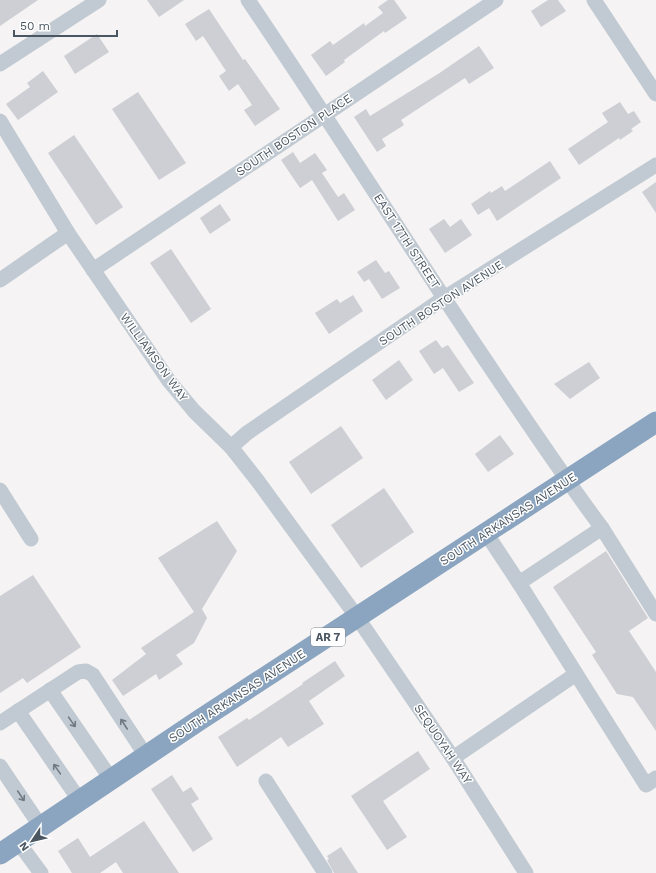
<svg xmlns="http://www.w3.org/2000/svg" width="656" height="873" font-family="'Work Sans',sans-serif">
  <rect width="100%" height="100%" fill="#f5f3f3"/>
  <g fill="#cdcfd5">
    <polygon points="0,0 38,0 0,26"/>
    <polygon points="147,0 184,0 159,17"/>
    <polygon points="388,0 394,0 407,18 385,33 384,31 344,60 345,62 326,76 311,55 330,41 333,45 364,23 365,26 383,13 378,7"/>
    <polygon points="548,0 558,0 566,11 541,27 531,11"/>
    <polygon points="209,9 243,60 245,59 280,109 255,126 244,110 252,105 238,84 229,91 219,76 226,71 203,36 196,41 185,24"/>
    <polygon points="97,34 109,52 75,74 64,56"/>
    <polygon points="479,46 494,68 469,84 465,78 401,120 404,125 382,139 386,146 377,152 354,117 366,109 370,116 438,74"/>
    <polygon points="43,71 58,92 18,120 6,104 30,87 27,83"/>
    <polygon points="138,92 186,163 159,180 112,109"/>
    <polygon points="620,102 628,114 634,111 641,122 631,129 633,131 620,140 619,138 579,165 568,149 608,122 602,113"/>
    <polygon points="74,135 123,207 96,225 48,153"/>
    <polygon points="293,152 300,163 315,153 327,170 322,173 338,197 344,193 355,210 338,221 312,180 300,188 281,160"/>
    <polygon points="550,161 561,178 497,221 489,208 478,215 471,204 490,191 491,193 502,186 505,191"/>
    <polygon points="656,182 656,213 642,192"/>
    <polygon points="220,204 231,220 210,234 200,218"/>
    <polygon points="444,219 450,227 461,219 472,235 445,253 429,229"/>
    <polygon points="171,249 211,309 191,323 150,263"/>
    <polygon points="376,260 385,273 389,271 400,288 382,299 369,279 364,282 357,272"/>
    <polygon points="353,295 363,311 329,334 315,313 337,299 340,303"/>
    <polygon points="436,340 442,348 448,345 474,383 459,392 443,368 434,374 419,351"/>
    <polygon points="399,360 413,380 386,400 372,380"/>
    <polygon points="589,362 600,378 570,399 554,384"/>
    <polygon points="341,426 363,458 311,494 289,462"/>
    <polygon points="500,435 514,454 488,472 475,454"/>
    <polygon points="384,488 414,532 361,568 331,525"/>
    <polygon points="217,521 237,551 202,609 207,618 194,643 176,655 183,664 159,680 156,674 123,696 112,680 146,654 141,648 194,612 158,558"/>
    <polygon points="606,551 648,618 629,631 656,672 656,731 633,697 617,694 592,655 596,652 553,587"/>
    <polygon points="33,575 81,647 27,683 23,678 0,693 0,596"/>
    <polygon points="335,661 345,676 309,701 324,724 288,747 281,737 237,767 218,737 247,718 249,720 303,684 302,683"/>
    <polygon points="418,751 430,769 383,801 407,837 387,850 351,796"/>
    <polygon points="172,775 183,792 191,787 199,799 191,804 213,839 193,852 151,789"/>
    <polygon points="144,821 179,873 123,873 116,862 100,873 72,873 58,851 78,838 90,857"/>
    <polygon points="341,847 358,873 334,873 327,860 329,859 327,856"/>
  </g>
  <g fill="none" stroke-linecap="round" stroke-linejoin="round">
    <g stroke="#c1cad2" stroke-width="15">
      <path d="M248,0c79,117 155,237 234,355 39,58 78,117 120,173"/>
      <polyline points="594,0 656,94"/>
      <polyline points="0,64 99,0"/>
      <polyline points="0,121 68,233 169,381 194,411 231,447 257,480 357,617 453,758 526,873"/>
      <polyline points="93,270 496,0"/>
      <polyline points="0,280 68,233"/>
      <polyline points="231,447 247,433 444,298 656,165"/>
      <polyline points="0,490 31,539"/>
      <polyline points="486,533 519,583"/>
      <polyline points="656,614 602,528 519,583 646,785 656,778"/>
      <polyline points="50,690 111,779"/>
      <polyline points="18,711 80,801"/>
      <polyline points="0,723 78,672 86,671 93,675 146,756"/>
      <polyline points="453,758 576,674"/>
      <polyline points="0,766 41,827"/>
      <polyline points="266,781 325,873"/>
      <polyline points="18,842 41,873"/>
    </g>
    <polyline stroke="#8ba5c1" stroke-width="21" points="0,854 198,721 656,422"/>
  </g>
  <defs><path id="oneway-shaft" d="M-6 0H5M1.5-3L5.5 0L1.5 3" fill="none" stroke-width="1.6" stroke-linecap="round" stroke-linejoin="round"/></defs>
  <g stroke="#6e7983">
    <use href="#oneway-shaft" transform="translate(72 722) rotate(55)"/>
    <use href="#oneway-shaft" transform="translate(124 724) rotate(-123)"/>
    <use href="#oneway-shaft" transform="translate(57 769) rotate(-125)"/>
    <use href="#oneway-shaft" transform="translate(21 796) rotate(56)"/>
  </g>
  <g text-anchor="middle" stroke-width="3" stroke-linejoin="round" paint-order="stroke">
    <rect fill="#fff" stroke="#808990" stroke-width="1" x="311" y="628" width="34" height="18" rx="3"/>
    <g font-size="11" font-weight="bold" fill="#4a5661">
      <text x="328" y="641">AR 7</text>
    </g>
    <g font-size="12" fill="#4a5661" stroke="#fff">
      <text transform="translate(294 135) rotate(-34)" y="4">SOUTH BOSTON PLACE</text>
      <text transform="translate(407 241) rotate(57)" y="4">EAST 17TH STREET</text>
      <text transform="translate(441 303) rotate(-33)" y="4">SOUTH BOSTON AVENUE</text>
      <text transform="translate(154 357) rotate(54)" y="4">WILLIAMSON WAY</text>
      <text transform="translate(508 519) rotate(-33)" y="4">SOUTH ARKANSAS AVENUE</text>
      <text transform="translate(237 696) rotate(-33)" y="4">SOUTH ARKANSAS AVENUE</text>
      <text transform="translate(443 744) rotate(56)" y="4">SEQUOYAH WAY</text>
    </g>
  </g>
  <g transform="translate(32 841) rotate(235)" stroke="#ffffff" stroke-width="3" paint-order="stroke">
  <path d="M0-3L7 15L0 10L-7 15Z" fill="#4a5661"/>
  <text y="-6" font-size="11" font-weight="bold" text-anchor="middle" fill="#4a5661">N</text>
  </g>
  <path d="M14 30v6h103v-6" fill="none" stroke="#4a5661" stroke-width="2"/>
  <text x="20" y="30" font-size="12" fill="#4a5661" stroke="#ffffff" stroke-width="3" paint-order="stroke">50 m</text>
</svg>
